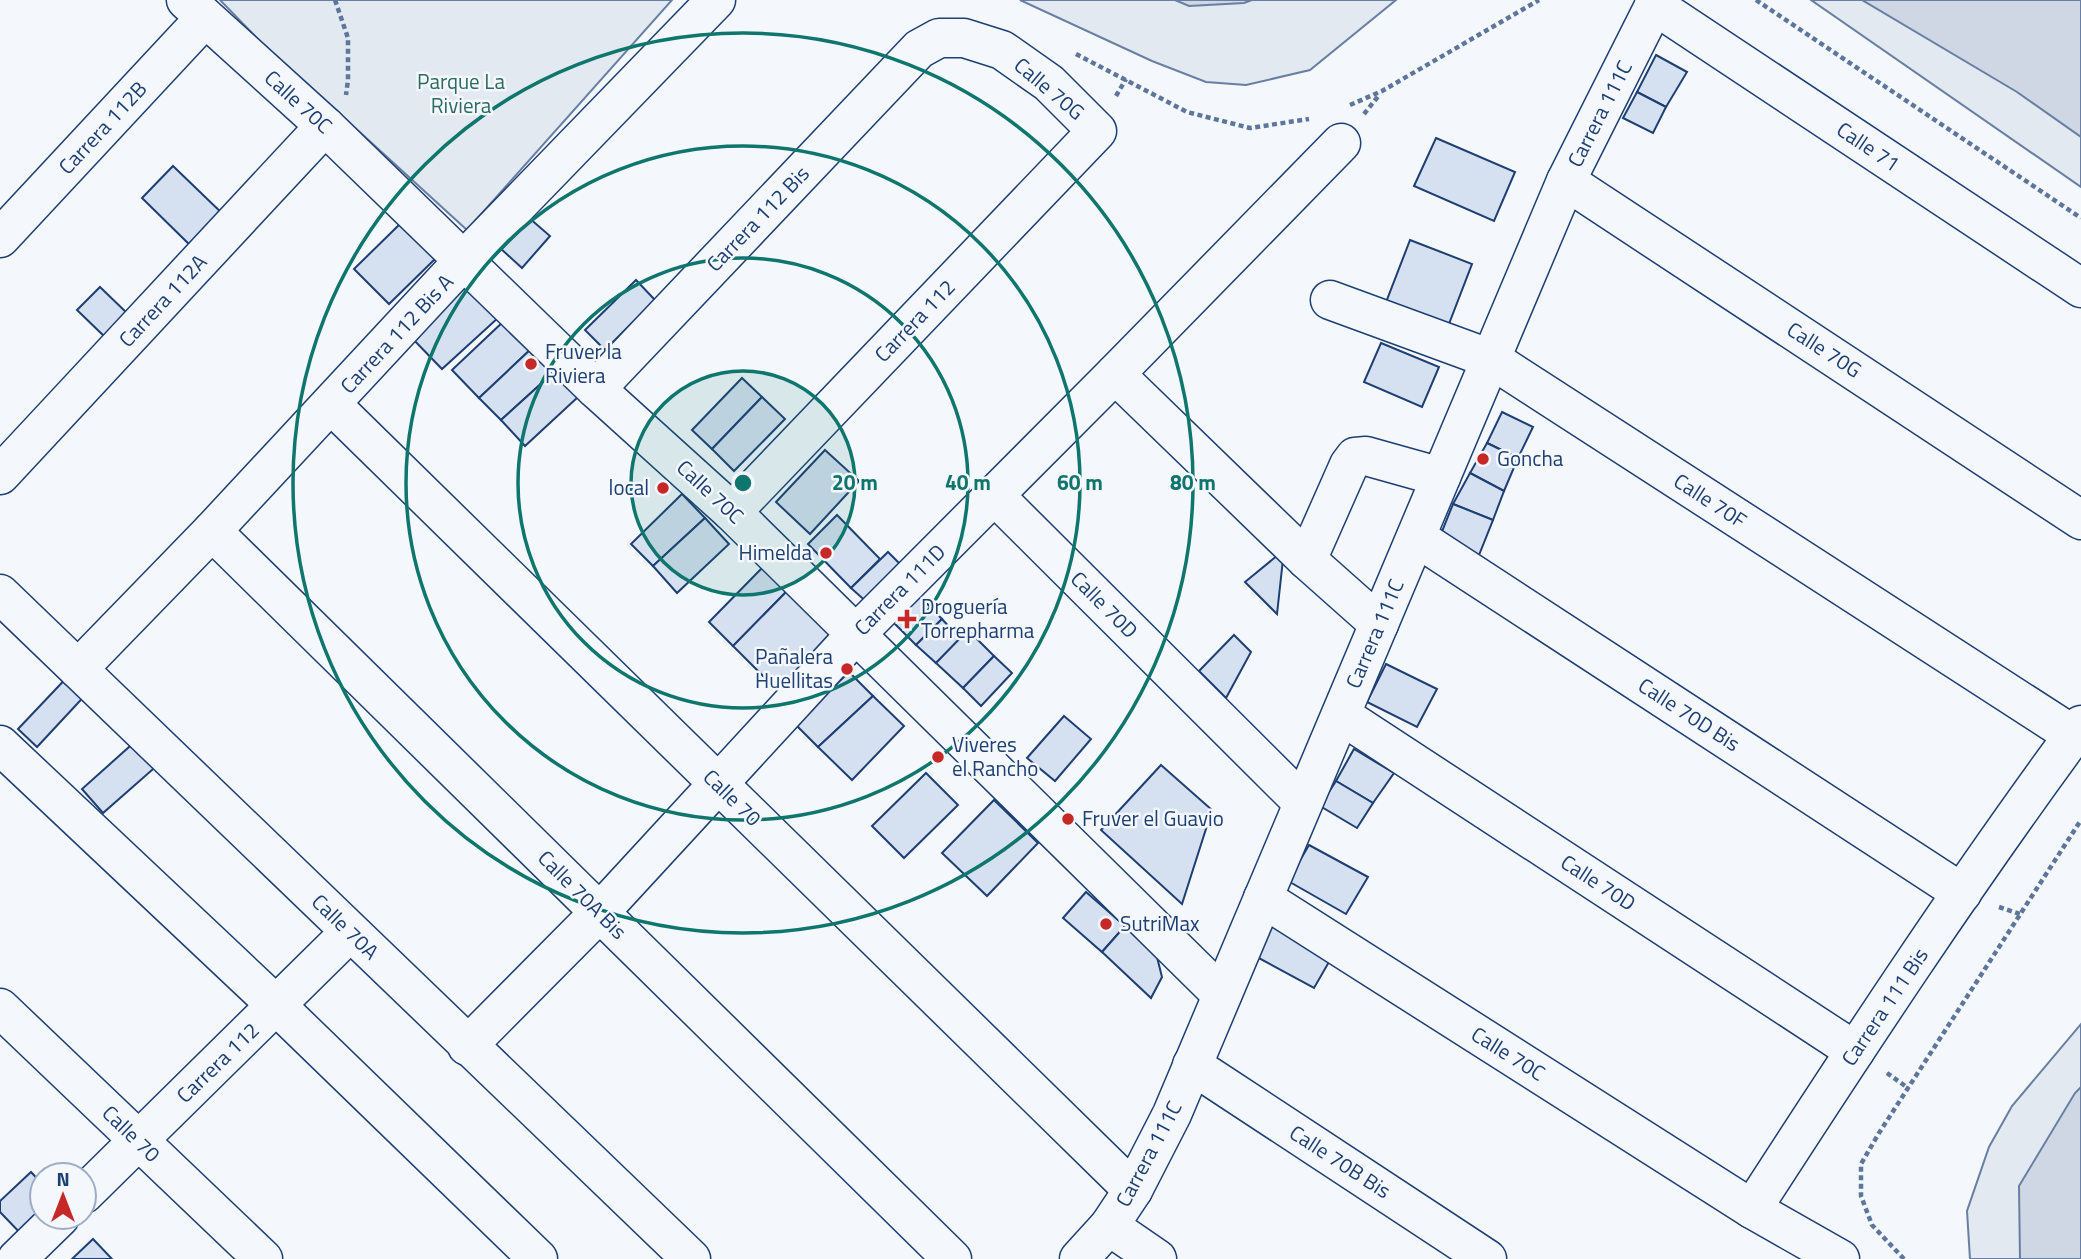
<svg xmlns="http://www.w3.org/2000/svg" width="2081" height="1259" font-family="'Titillium Web',sans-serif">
  <rect width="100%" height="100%" fill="#f4f7fb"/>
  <g fill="#e3e9f0" stroke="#687fa3" stroke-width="2">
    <polygon points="220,0 672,0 467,230 260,41"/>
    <polygon points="1020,0 1396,0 1310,70 1246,85 1206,82 1152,61"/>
    <polygon points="1811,0 2081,0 2081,187"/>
    <polygon points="2081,1024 2081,1259 1970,1259 1967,1211 1989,1147 2012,1106"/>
  </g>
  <g fill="#cfd7e4" stroke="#687fa3" stroke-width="2">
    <polygon points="1175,0 1252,0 1244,3 1189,6"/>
    <polygon points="1862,0 2081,0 2081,137 2017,92"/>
    <polygon points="2081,1087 2081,1259 2020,1259 2019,1186 2075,1093"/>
  </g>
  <g fill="#d5e0f0" stroke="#1d3f73" stroke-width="2">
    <polygon points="1656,55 1687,72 1666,107 1637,92"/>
    <polygon points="1637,92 1666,107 1653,133 1623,118"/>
    <polygon points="1436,138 1515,172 1494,221 1414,186"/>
    <polygon points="173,166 227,218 195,250 142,198"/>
    <polygon points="528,217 550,236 522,268 500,248"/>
    <polygon points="401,223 436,258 389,304 354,269"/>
    <polygon points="1410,240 1472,264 1447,329 1385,305"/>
    <polygon points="636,280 655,300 605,350 585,330"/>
    <polygon points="465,282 499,317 442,369 409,335"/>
    <polygon points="100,287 129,315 106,338 77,310"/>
    <polygon points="505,320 532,348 479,398 452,370"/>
    <polygon points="1381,343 1439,367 1422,407 1364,382"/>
    <polygon points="532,348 554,372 501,420 479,398"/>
    <polygon points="554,372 578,397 525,446 501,420"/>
    <polygon points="742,378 762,397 712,449 692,430"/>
    <polygon points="762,397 785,419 734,471 712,449"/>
    <polygon points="1502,412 1533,427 1518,458 1487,443"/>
    <polygon points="1487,443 1518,458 1504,491 1470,473"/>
    <polygon points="825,450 859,481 810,534 776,502"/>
    <polygon points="1470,473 1504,491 1493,520 1453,504"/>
    <polygon points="682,494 705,518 653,566 631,544"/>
    <polygon points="1453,504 1493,520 1475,565 1435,549"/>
    <polygon points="837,515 880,559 851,588 808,544"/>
    <polygon points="705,518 729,544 677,593 653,566"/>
    <polygon points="1284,550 1277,614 1245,582"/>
    <polygon points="888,552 907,571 871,606 851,588"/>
    <polygon points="763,567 787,591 733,646 709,622"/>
    <polygon points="914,590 942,619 916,645 887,616"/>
    <polygon points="787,591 834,637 778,691 733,646"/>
    <polygon points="942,619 960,639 936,663 916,645"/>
    <polygon points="968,630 994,656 963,688 936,663"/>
    <polygon points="1234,635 1251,652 1226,698 1199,671"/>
    <polygon points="994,656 1012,673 981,706 963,688"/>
    <polygon points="1386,664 1437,689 1417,727 1367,702"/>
    <polygon points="73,671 91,689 37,747 18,729"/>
    <polygon points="849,672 873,696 818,747 795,724"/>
    <polygon points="873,696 904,726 852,780 818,747"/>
    <polygon points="1064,716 1091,739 1055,781 1027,758"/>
    <polygon points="138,739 160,763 103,813 82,789"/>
    <polygon points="1354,749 1394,773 1373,803 1336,781"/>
    <polygon points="1161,765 1212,810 1182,904 1101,830"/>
    <polygon points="926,773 958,805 904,858 872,826"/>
    <polygon points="1336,781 1373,803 1357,828 1320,806"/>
    <polygon points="994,800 1038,843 987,896 942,853"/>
    <polygon points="1309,845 1368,877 1346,914 1288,881"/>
    <polygon points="1086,892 1125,926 1102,952 1063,918"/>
    <polygon points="1274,923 1333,955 1314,988 1255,956"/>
    <polygon points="1125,926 1157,957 1162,977 1151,998 1102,952"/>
    <polygon points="31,1172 42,1184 42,1217 25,1238 0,1212 0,1201"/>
    <polygon points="93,1239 112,1259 72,1259"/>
  </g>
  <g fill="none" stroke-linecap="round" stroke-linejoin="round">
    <g stroke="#1d3f73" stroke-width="41">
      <g id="minor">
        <polyline points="186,0 325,126 596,389 732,512 1222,995"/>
        <polyline points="1654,5 2081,288"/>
        <polyline points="1566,181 2081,520"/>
        <polyline points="0,238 205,18"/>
        <polyline points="1330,300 1491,359 2073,735"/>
        <polyline points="1115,374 1307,560 1379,624"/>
        <polyline points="596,389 919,49 939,38 964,38 1002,50 1049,83 1097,131 732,512"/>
        <polyline points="331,404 1133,1190"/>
        <polyline points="0,475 325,126"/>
        <polyline points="994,495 1303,803"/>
        <polyline points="212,531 952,1259"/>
        <polyline points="1416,537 1962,893"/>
        <polyline points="1307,560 1349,465 1355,457 1366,456 1441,477"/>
        <polyline points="0,594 691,1259"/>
        <polyline points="78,669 212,531 465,259 716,0"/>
        <polyline points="1341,715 1855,1051"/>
        <polyline points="0,745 277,1006 538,1259"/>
        <polyline points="1263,898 1752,1209 1840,1259"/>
        <polyline points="0,1008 263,1259"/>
        <polyline points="467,1046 599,913 856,634 1115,374 1341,143"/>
        <polyline points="1192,1065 1487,1259"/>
        <polyline points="84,1194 350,932"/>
        <path d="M1752,1209c106,-164 213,-327 329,-484"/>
        <polyline points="1109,1226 1157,1259"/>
        <polyline points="17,1259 60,1217"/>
      </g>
    </g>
    <g stroke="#1d3f73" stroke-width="41">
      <polyline id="major" points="1079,1259 1109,1226 1133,1190 1172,1114 1566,181 1657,0"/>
    </g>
    <g stroke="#5e769c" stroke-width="4.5" stroke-dasharray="5 3.5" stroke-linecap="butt">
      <polyline points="335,0 348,38 348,80 346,95"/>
      <polyline points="1756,0 2081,218"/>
      <polyline points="1076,54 1187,112 1250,128 1309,119"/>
      <polyline points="1116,96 1126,79"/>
      <polyline points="1350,105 1382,91 1539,0"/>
      <polyline points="1364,114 1380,94"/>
      <polyline points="1999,907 2020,914"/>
      <polyline points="1887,1073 1908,1088"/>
      <polyline points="1904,1259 1872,1225 1861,1196 1861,1164 1879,1133 2081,820"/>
    </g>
    <use href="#minor" stroke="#f4f7fb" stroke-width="38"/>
    <use href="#major" stroke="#f4f7fb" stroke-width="38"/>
  </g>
  <circle cx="743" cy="483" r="112" fill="#0f766e" fill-opacity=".12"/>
  <g fill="none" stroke="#0f766e" stroke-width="3.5">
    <circle cx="743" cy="483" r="112"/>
    <circle cx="743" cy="483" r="225"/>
    <circle cx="743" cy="483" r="337"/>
    <circle cx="743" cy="483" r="450"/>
  </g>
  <g fill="#c62828" stroke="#f4f7fb" stroke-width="2.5">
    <circle cx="531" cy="364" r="7"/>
    <circle cx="1483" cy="459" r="7"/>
    <circle cx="663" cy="488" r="7"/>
    <circle cx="826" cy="553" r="7"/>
    <path d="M903.5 608.5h7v7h7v7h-7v7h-7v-7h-7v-7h7z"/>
    <circle cx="847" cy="669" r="7"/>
    <circle cx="938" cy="757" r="7"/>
    <circle cx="1068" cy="819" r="7"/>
    <circle cx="1106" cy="924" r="7"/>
  </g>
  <g text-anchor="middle" stroke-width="5" stroke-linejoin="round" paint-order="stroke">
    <g font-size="21" fill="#2c6c60" stroke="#f4f7fb">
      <text x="461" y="89">Parque La<tspan x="461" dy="24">Riviera</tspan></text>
    </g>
    <g font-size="21" fill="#1d3f73" stroke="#f4f7fb">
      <text transform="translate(1049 89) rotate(40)" y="7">Calle 70G</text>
      <text transform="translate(298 102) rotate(42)" y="7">Calle 70C</text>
      <text transform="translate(1600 114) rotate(-63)" y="7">Carrera 111C</text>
      <text transform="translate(103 128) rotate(-47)" y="7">Carrera 112B</text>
      <text transform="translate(1868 147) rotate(34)" y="7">Calle 71</text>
      <text transform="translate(758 219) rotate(-46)" y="7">Carrera 112 Bis</text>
      <text transform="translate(163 301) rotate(-47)" y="7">Carrera 112A</text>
      <text transform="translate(915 321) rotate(-46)" y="7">Carrera 112</text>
      <text transform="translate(397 334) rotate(-47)" y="7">Carrera 112 Bis A</text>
      <text transform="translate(1824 350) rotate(33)" y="7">Calle 70G</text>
      <text transform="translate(710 492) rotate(43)" y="7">Calle 70C</text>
      <text transform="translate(1710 501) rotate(33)" y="7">Calle 70F</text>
      <text transform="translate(900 590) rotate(-45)" y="7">Carrera 111D</text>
      <text transform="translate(1104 605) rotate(45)" y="7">Calle 70D</text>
      <text transform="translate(1375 634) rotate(-67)" y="7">Carrera 111C</text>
      <text transform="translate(1689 715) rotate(33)" y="7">Calle 70D Bis</text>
      <text transform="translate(732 798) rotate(44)" y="7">Calle 70</text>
      <text transform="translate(1598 883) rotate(33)" y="7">Calle 70D</text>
      <text transform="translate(582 895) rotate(45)" y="7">Calle 70A Bis</text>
      <text transform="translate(345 927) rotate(44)" y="7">Calle 70A</text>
      <text transform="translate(1885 1007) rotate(-56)" y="7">Carrera 111 Bis</text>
      <text transform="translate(1508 1054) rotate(32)" y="7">Calle 70C</text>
      <text transform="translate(218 1063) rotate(-44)" y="7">Carrera 112</text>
      <text transform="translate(131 1134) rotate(44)" y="7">Calle 70</text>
      <text transform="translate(1149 1154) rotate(-62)" y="7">Carrera 111C</text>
      <text transform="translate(1340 1162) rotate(33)" y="7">Calle 70B Bis</text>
    </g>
    <g font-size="21" fill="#1d3f73" stroke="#f4f7fb" text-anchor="start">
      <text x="545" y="359">Fruver la<tspan x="545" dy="24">Riviera</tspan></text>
      <text x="1497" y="466">Goncha</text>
      <text x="649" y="495" text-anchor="end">local</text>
      <text x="812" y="560" text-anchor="end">Himelda</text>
      <text x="921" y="614">Droguería<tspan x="921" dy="24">Torrepharma</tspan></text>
      <text x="833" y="664" text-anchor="end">Pañalera<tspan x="833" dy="24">Huellitas</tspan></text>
      <text x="952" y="752">Viveres<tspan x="952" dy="24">el Rancho</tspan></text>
      <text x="1082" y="826">Fruver el Guavio</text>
      <text x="1120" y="931">SutriMax</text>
    </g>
  </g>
  <circle cx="743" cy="483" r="10" fill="#0f766e" stroke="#f4f7fb" stroke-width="3.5"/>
  <g font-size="21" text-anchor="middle" font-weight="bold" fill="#0f766e" stroke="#f4f7fb" stroke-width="5" stroke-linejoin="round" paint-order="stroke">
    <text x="855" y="490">20 m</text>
    <text x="968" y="490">40 m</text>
    <text x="1080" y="490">60 m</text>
    <text x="1193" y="490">80 m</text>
  </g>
  <g transform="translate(63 1196)"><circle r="33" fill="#f4f7fb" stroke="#9eadc5" stroke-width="2"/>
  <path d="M0-5L12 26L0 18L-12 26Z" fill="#c62828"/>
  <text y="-10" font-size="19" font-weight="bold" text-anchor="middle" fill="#1d3f73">N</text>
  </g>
</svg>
